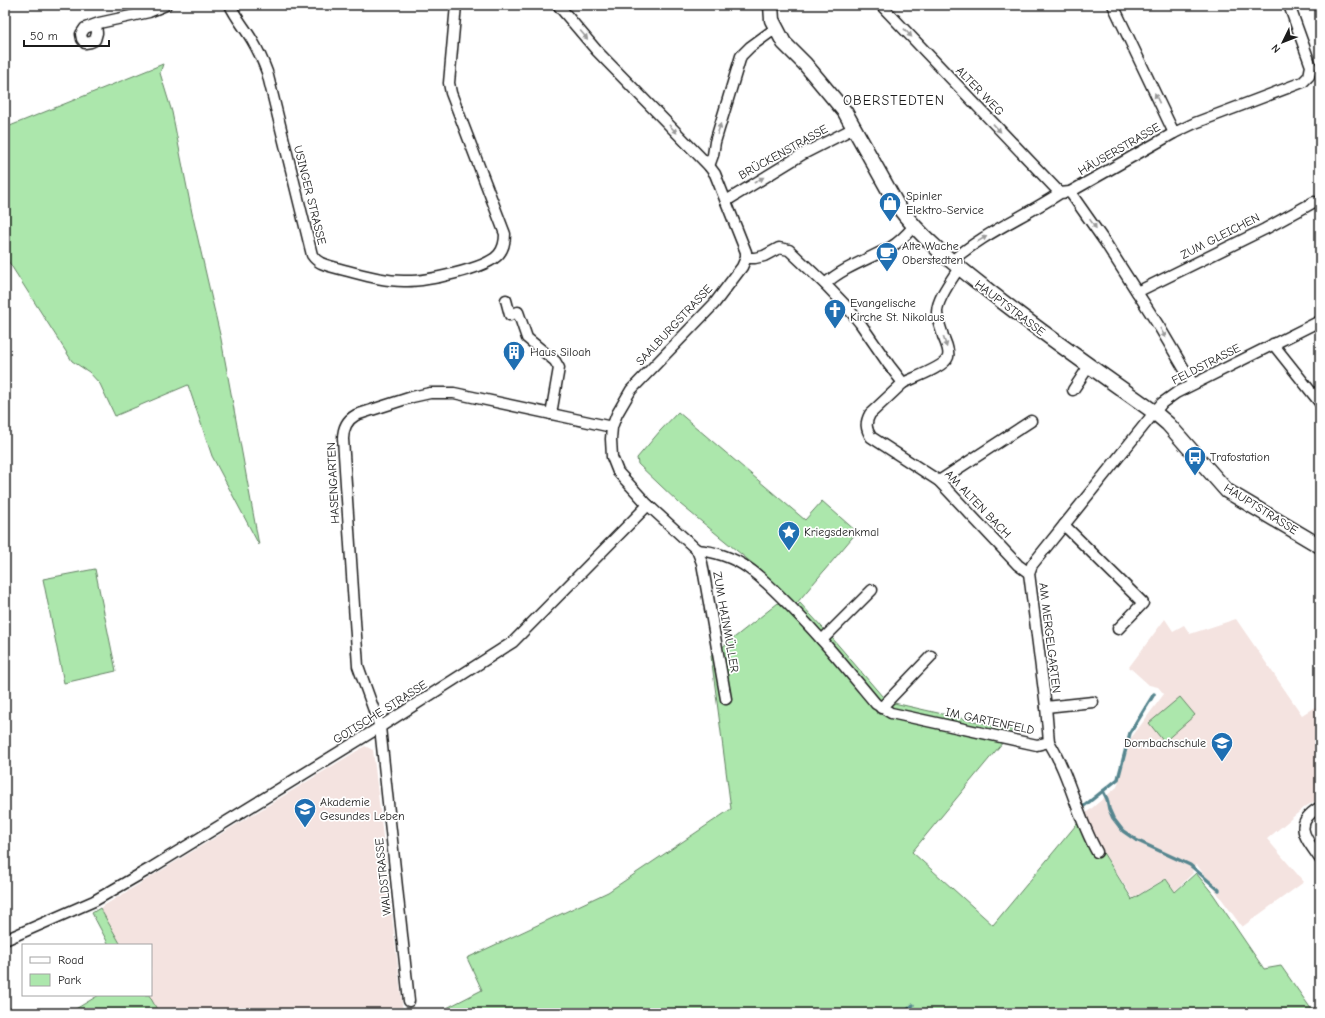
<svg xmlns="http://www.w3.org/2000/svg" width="1325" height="1018" font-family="'Comic Neue',sans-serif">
  <rect width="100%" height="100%" fill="#fff"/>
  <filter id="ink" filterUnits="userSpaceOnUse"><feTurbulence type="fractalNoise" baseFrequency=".025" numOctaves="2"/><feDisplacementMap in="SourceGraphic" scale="8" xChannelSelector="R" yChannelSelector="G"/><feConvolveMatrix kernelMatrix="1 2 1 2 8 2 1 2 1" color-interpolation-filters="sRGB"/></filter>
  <g filter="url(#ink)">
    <g fill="#f4e3e0">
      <polygon points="1165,619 1173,631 1184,625 1190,634 1236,619 1302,715 1318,705 1320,709 1320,798 1305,807 1267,839 1304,882 1242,927 1197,865 1192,870 1193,873 1175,891 1166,878 1133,898 1092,835 1086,813 1117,787 1131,738 1164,694 1158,687 1149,685 1129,667"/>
      <polygon points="365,746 373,750 403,1012 395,1013 159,1013 149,995 151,995 151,945 121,945 100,908"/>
    </g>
    <g fill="#ace7ac" stroke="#648264">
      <polygon points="163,64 160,73 172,112 192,213 221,339 259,545 212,456 188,385 115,416 100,384 89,372 72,361 5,256 5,128"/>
      <polygon points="678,412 805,520 822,501 857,532 796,604 764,573 680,504 638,464 637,458 660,431"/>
      <polygon points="95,569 116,671 64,683 43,579"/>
      <polygon points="778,603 790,613 800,603 833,639 882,696 894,703 1013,730 912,852 993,925 1086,813 1092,835 1132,899 1131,900 1166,879 1175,892 1196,873 1213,894 1264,969 1281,966 1314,1013 437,1013 482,990 467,958 608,892 731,809 711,656"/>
      <polygon points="1180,697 1195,715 1164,742 1149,723"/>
      <polygon points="100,908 121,945 109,945 92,913"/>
      <polygon points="99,995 149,995 159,1013 69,1013"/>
    </g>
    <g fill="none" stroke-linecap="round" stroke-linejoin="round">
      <g stroke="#57868f" stroke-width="3.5">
        <polyline points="1103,791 1107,799 1109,809 1113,818 1123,831 1136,840 1190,865 1219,890"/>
        <polyline points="1084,806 1118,779 1130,733 1154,694"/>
        <polyline points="904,1013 913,1005"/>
      </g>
      <g stroke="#1c1c1c" stroke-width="13">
        <g id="street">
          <path d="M230,5c6,13 15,23 22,35 6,10 11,21 15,32l45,183c2,3 5,6 9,8 7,3 15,5 23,7 20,5 39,11 60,11 19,1 83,-12 95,-27 5,-6 6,-12 6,-20l-54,-141 -2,-10 7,-78"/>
          <polyline points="558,5 597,51 709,166 715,174 746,252 746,258 742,267 714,304 631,390 617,414 612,427 611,439 612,457 618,472 648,505 697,550 702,563 726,699"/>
          <polyline points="881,5 1060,193"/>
          <polyline points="1113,5 1174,133"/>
          <polyline points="96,25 97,33 95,40 91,42 85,43 82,39 81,34 85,28 99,23 149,12 166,5"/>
          <polyline points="709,166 713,155 715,142 741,56 750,47 776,28"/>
          <polyline points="1070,192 1105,242 1160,328 1193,384"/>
          <polyline points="726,201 803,154 854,128"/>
          <path d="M746,258h9l9,-2 15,-8 10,2 36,34 22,23 13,16 29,42 14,18 -33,31c-5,9 -4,15 1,23l68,44 79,84 11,8 3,-8 130,-162 14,-10 144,-72"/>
          <path d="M951,262c32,-29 73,-45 109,-69l10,-1 104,-59 21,-10 108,-41 6,-6 2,-10 -22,-61"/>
          <path d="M825,284c19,-17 44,-25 66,-37 9,-5 16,-13 23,-21"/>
          <polyline points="1137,292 1265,229 1314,202"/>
          <polyline points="506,300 510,315 518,312 527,338 555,361 559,368 551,414"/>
          <polyline points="1273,344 1320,403"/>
          <path d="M903,383c10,-5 42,-16 45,-26 2,-6 -3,-16 -5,-21 -2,-8 -6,-16 -6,-24 0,-13 15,-33 22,-44"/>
          <polyline points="1073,390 1089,366"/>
          <polyline points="939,481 1031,421"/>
          <polyline points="1064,525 1143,603 1118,629"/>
          <path d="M697,550c17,1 37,8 51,18 12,8 22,18 32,28 35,34 65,71 96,108l15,9 146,32 12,-3c21,34 28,75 48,110"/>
          <polyline points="1029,573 1046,707 1049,742"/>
          <polyline points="822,640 872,590"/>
          <polyline points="1046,707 1093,702"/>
          <polyline points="881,708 931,656"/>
          <path d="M1320,807c-29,17 -14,31 0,52"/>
          <polyline points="5,940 94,901 151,868 380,727 513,642 648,505"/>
          <path d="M409,1001l-29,-274 -22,-61 -15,-227c0,-10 4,-19 13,-24l56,-18 18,-4h24l158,34"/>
        </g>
      </g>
      <g stroke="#1c1c1c" stroke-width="17">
        <path id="secondary" d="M771,5l1,15 12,23 21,21 40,48 52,93c24,33 56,58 88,83 55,44 112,83 169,124l14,12 59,67 93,55"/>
      </g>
      <use href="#street" stroke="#fff" stroke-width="10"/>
      <use href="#secondary" stroke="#fff" stroke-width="14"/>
    </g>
    <defs><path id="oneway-solid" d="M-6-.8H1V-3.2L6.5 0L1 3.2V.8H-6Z"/></defs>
    <g fill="#999">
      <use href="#oneway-solid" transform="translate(908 33) rotate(47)"/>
      <use href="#oneway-solid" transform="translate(584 35) rotate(50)"/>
      <use href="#oneway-solid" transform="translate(1157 98) rotate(-115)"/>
      <use href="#oneway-solid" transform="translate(997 128) rotate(47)"/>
      <use href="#oneway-solid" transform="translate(673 129) rotate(46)"/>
      <use href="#oneway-solid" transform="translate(719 129) rotate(-73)"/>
      <use href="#oneway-solid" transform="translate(759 180) rotate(-30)"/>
      <use href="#oneway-solid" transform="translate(1093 224) rotate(55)"/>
      <use href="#oneway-solid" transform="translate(982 239) rotate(-31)"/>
      <use href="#oneway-solid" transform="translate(1163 333) rotate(60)"/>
      <use href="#oneway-solid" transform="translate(945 342) rotate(72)"/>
    </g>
  </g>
  <defs>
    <g id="shop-pin" transform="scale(1.15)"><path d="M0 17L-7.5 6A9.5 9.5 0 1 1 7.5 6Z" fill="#1f6fb2" stroke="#fff"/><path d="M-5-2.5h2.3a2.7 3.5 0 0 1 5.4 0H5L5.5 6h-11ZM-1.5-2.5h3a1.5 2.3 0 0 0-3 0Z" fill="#fff"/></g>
    <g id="cafe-pin" transform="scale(1.15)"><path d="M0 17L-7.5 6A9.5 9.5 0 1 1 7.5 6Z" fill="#1f6fb2" stroke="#fff"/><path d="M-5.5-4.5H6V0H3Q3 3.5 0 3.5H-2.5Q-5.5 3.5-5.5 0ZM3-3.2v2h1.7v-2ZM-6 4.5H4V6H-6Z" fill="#fff"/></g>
    <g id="church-pin" transform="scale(1.15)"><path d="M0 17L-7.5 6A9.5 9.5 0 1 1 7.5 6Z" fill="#1f6fb2" stroke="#fff"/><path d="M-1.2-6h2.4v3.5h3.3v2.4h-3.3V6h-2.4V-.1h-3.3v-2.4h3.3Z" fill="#fff"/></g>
    <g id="building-pin" transform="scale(1.15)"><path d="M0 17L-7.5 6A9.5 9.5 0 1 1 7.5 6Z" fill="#1f6fb2" stroke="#fff"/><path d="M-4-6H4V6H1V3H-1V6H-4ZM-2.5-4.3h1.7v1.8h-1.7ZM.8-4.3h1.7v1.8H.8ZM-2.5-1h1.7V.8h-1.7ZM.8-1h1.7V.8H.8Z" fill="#fff"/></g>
    <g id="bus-pin" transform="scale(1.15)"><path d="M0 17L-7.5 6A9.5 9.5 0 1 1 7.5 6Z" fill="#1f6fb2" stroke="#fff"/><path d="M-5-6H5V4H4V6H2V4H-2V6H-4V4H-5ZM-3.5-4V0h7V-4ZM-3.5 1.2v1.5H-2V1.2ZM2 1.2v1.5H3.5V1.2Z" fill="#fff"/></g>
    <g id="sight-pin" transform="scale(1.15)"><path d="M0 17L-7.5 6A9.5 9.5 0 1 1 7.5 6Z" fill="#1f6fb2" stroke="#fff"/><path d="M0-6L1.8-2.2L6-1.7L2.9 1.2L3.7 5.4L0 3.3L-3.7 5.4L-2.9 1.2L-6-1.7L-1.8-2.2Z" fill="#fff"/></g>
    <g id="school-pin" transform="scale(1.15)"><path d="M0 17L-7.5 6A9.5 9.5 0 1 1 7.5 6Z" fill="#1f6fb2" stroke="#fff"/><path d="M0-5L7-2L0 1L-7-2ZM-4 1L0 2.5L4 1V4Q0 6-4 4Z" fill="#fff"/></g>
  </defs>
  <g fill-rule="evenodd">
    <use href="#shop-pin" x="890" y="203"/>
    <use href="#cafe-pin" x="887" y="253"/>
    <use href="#church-pin" x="835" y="310"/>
    <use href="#building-pin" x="514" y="352"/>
    <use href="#bus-pin" x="1195" y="457"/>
    <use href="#sight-pin" x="789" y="532"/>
    <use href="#school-pin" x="1222" y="743"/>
    <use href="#school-pin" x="305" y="809"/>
  </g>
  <g text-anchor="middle" stroke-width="3.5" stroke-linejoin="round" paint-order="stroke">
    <g font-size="12" fill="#1c1c1c" stroke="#fff">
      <text transform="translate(980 91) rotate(46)" y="4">ALTER WEG</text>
      <text transform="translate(1119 149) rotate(-30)" y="4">HÄUSERSTRASSE</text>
      <text transform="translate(783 152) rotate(-29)" y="4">BRÜCKENSTRASSE</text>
      <text transform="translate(310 195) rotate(76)" y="4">USINGER STRASSE</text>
      <text transform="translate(1220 236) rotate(-27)" y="4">ZUM GLEICHEN</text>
      <text transform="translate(1010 308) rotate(37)" y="4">HAUPTSTRASSE</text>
      <text transform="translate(674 325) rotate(-47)" y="4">SAALBURGSTRASSE</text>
      <text transform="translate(1206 364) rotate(-27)" y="4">FELDSTRASSE</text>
      <text transform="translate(333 483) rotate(-93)" y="4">HASENGARTEN</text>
      <text transform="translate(978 504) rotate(46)" y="4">AM ALTEN BACH</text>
      <text transform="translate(1261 509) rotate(32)" y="4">HAUPTSTRASSE</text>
      <text transform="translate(726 622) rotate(80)" y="4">ZUM HAINMÜLLER</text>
      <text transform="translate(1050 638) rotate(83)" y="4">AM MERGELGARTEN</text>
      <text transform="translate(380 712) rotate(-32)" y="4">GOTISCHE STRASSE</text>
      <text transform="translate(990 721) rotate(12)" y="4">IM GARTENFELD</text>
      <text transform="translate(383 877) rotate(-96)" y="4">WALDSTRASSE</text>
    </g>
    <g font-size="12" fill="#1c1c1c" stroke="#fff" text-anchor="start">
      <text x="906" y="200">Spinler<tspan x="906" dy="14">Elektro-Service</tspan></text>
      <text x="902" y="250">Alte Wache<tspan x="902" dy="14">Oberstedten</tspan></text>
      <text x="850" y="307">Evangelische<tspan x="850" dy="14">Kirche St. Nikolaus</tspan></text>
      <text x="530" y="356">Haus Siloah</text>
      <text x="1210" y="461">Trafostation</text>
      <text x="804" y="536">Kriegsdenkmal</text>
      <text x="1206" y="747" text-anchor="end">Dornbachschule</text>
      <text x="320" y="806">Akademie<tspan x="320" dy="14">Gesundes Leben</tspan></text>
    </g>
    <g font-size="14" letter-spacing="1" fill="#1c1c1c" stroke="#fff">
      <text x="894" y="105">OBERSTEDTEN</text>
    </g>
  </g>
  <rect width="1325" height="1018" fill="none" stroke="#fff" stroke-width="20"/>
  <rect x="10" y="10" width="1305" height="998" fill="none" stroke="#1c1c1c" stroke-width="1.5" filter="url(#ink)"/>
  <rect x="22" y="944" width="130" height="52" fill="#ffffff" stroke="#a4a4a4"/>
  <rect x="30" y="957" width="20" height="6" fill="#ffffff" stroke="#a4a4a4"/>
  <text x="58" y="964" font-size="12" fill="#1c1c1c">Road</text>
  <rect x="30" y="974" width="20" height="12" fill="#ace7ac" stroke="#a4a4a4"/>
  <text x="58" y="984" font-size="12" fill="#1c1c1c">Park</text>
  <g transform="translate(1283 42) rotate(227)" stroke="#ffffff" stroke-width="3" paint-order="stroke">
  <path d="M0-3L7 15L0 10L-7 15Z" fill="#1c1c1c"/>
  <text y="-6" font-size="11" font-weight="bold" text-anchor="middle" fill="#1c1c1c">N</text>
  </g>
  <path d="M24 40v6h85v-6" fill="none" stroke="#1c1c1c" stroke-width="2"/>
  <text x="30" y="40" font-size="12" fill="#1c1c1c" stroke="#ffffff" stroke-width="3" paint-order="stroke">50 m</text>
</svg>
